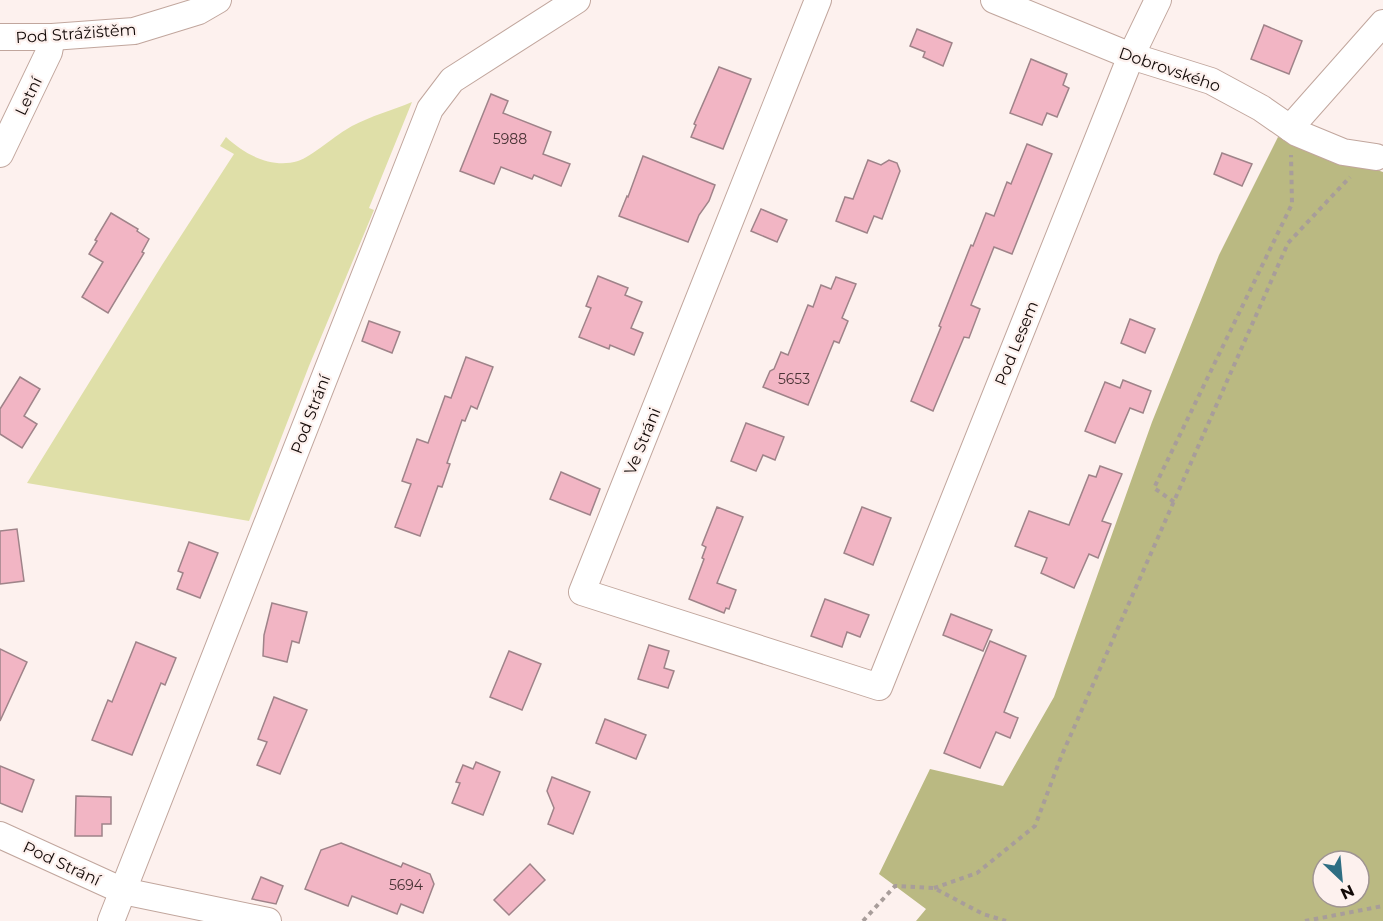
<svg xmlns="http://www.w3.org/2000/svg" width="1383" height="921" font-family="Montserrat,sans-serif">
  <rect width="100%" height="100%" fill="#fdf1ee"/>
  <path fill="#dfdfa8" d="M412,102l-43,106 5,2 -65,156 -60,155 -222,-38 135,-218 72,-111 -14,-8 6,-9c18,17 45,32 72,24 13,-4 39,-27 54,-35 19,-10 41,-16 60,-24z"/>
  <path fill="#bab982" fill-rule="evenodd" d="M1278,137l105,35v749h-467l10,-12 -47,-35 51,-105 73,17 51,-89 98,-275 67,-167zM1323,861h36v36h-36z"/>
  <g fill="#f2b5c4" stroke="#9f8389" stroke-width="1.5">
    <polygon points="1264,25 1302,41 1289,74 1251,59"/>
    <polygon points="917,29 952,43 943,66 923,57 925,52 910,46"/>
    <polygon points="1031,59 1067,74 1063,85 1069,88 1057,117 1047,113 1042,125 1010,113"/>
    <polygon points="719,67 751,79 723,149 691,137 696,125 694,124"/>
    <polygon points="491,94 508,101 503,113 551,132 543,154 570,164 561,186 534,175 532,179 501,167 494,184 460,171"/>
    <polygon points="1027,144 1052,154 1012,254 994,247 971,305 980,309 969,338 964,337 933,411 911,401 941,327 939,326 971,245 973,246 986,213 994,216 1007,182 1011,184"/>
    <polygon points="1222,153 1252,164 1242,186 1214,174"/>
    <polygon points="643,156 715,185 709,201 699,215 688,242 619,216 627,196 628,197"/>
    <polygon points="868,160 881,165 889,160 897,163 900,171 882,219 874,216 867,233 836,221 845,197 853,199"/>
    <polygon points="761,209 787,220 777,242 751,231"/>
    <polygon points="111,213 138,229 137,231 149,239 142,252 144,253 108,313 82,297 103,262 89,254 97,241 95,240"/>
    <polygon points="598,276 628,288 625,295 642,302 631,328 643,333 634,355 610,345 609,349 579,337 591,308 586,306"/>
    <polygon points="836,277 856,284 842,318 848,321 839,343 834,341 808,405 763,387 770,371 774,369 781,352 788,355 808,305 813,307 821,285 831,289"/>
    <polygon points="1130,319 1155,329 1145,353 1121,343"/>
    <polygon points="369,321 400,332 392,353 362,341"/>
    <polygon points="466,357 493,367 477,409 471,406 465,421 462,420 447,463 450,464 442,487 438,486 420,536 395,527 411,484 402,481 417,439 428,443 445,396 451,398"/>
    <polygon points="20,377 40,389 24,416 37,424 22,448 0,434 0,409"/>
    <polygon points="1123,380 1151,391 1143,413 1130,408 1115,443 1085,431 1105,382 1120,388"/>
    <polygon points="746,423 784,437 775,460 763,455 756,471 731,461"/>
    <polygon points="1100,466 1122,474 1102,521 1111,524 1098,558 1089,554 1074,588 1041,573 1047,558 1015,546 1029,511 1069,525 1089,475 1096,477"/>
    <polygon points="561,472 600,489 590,515 550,499"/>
    <polygon points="717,507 743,517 717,583 736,590 729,609 726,608 724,613 689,599 704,559 702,558 706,547 702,545"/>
    <polygon points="862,507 891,518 873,565 844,553"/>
    <polygon points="17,529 24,581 0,584 0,531"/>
    <polygon points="189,542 218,553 200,598 177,589 183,573 178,571"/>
    <polygon points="825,599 869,615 860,637 847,632 842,647 811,636"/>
    <polygon points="272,603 307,612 299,643 292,641 287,662 263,656 264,635"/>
    <polygon points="951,614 992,630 983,651 943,635"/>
    <polygon points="990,641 1026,656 1004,712 1018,718 1010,738 996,732 980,768 944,753"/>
    <polygon points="136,642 176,658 165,685 161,683 132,755 92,740 108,700 112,702"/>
    <polygon points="649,645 669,651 664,668 674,671 668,688 638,679"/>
    <polygon points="0,649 27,662 0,721"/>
    <polygon points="509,651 541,664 522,710 490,697"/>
    <polygon points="274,697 307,710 280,774 257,765 267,742 258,739"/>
    <polygon points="605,719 646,735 636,759 596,743"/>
    <polygon points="476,762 500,772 483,815 452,803 460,783 456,782 463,765 473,769"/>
    <polygon points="0,766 34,780 22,812 0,803"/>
    <polygon points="552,777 590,792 573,834 548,824 554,808 547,791"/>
    <polygon points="76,796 111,797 111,824 102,824 102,836 75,836"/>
    <polygon points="341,843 401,867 403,863 430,874 434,884 423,913 401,904 397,914 352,896 348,906 305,889 321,850"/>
    <polygon points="530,864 545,880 509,915 494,900"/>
    <polygon points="261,877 283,886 276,904 252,899"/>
  </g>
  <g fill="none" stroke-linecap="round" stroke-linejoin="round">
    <g stroke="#c1a69d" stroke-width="28">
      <g id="minor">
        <polyline points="818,0 582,592 879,687 1131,56 1158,0"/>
        <polyline points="994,0 1131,56 1211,81 1261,108 1297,133 1343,152 1376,157"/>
        <polyline points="0,37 52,37 134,31 199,11 218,0"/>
        <polyline points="1290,128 1383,23"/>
        <polyline points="0,154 49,52 52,37"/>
        <polyline points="0,835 123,891 268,921"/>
        <polyline points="111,921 430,109 452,80 577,0"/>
      </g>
    </g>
    <g stroke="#a89d9a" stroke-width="4" stroke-dasharray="4.5 4.5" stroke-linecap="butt">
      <polyline points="1174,502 1154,488 1292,204 1291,155"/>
      <polyline points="934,888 977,873 1035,826 1061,757 1288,243 1350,177"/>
      <polyline points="863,921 895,886 934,888 983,914 1006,921"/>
      <polyline points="1305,921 1383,906"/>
    </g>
    <use href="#minor" stroke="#fff" stroke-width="26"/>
  </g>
  <g text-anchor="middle" stroke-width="4.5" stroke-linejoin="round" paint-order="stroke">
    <g font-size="14" fill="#4a3436">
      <text x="510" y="144">5988</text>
      <text x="794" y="384">5653</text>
      <text x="406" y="890">5694</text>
    </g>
    <g font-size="16" fill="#120907" stroke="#fdf1ee">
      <text transform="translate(76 33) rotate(-4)" y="6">Pod Strážištěm</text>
      <text transform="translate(1170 69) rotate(19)" y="6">Dobrovského</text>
      <text transform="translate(28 96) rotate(-64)" y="6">Letní</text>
      <text transform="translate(1016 343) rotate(-68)" y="6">Pod Lesem</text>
      <text transform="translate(310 414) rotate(-69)" y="6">Pod Strání</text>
      <text transform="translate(642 441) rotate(-68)" y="6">Ve Stráni</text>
      <text transform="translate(62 863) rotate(25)" y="6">Pod Strání</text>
    </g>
  </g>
  <g transform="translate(1341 879) rotate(154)"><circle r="28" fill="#fdf1ee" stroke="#9f9492" stroke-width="1.5"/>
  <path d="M0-4.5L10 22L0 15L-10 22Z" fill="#2f6e83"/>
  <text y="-9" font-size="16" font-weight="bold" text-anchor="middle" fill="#120907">N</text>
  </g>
</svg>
